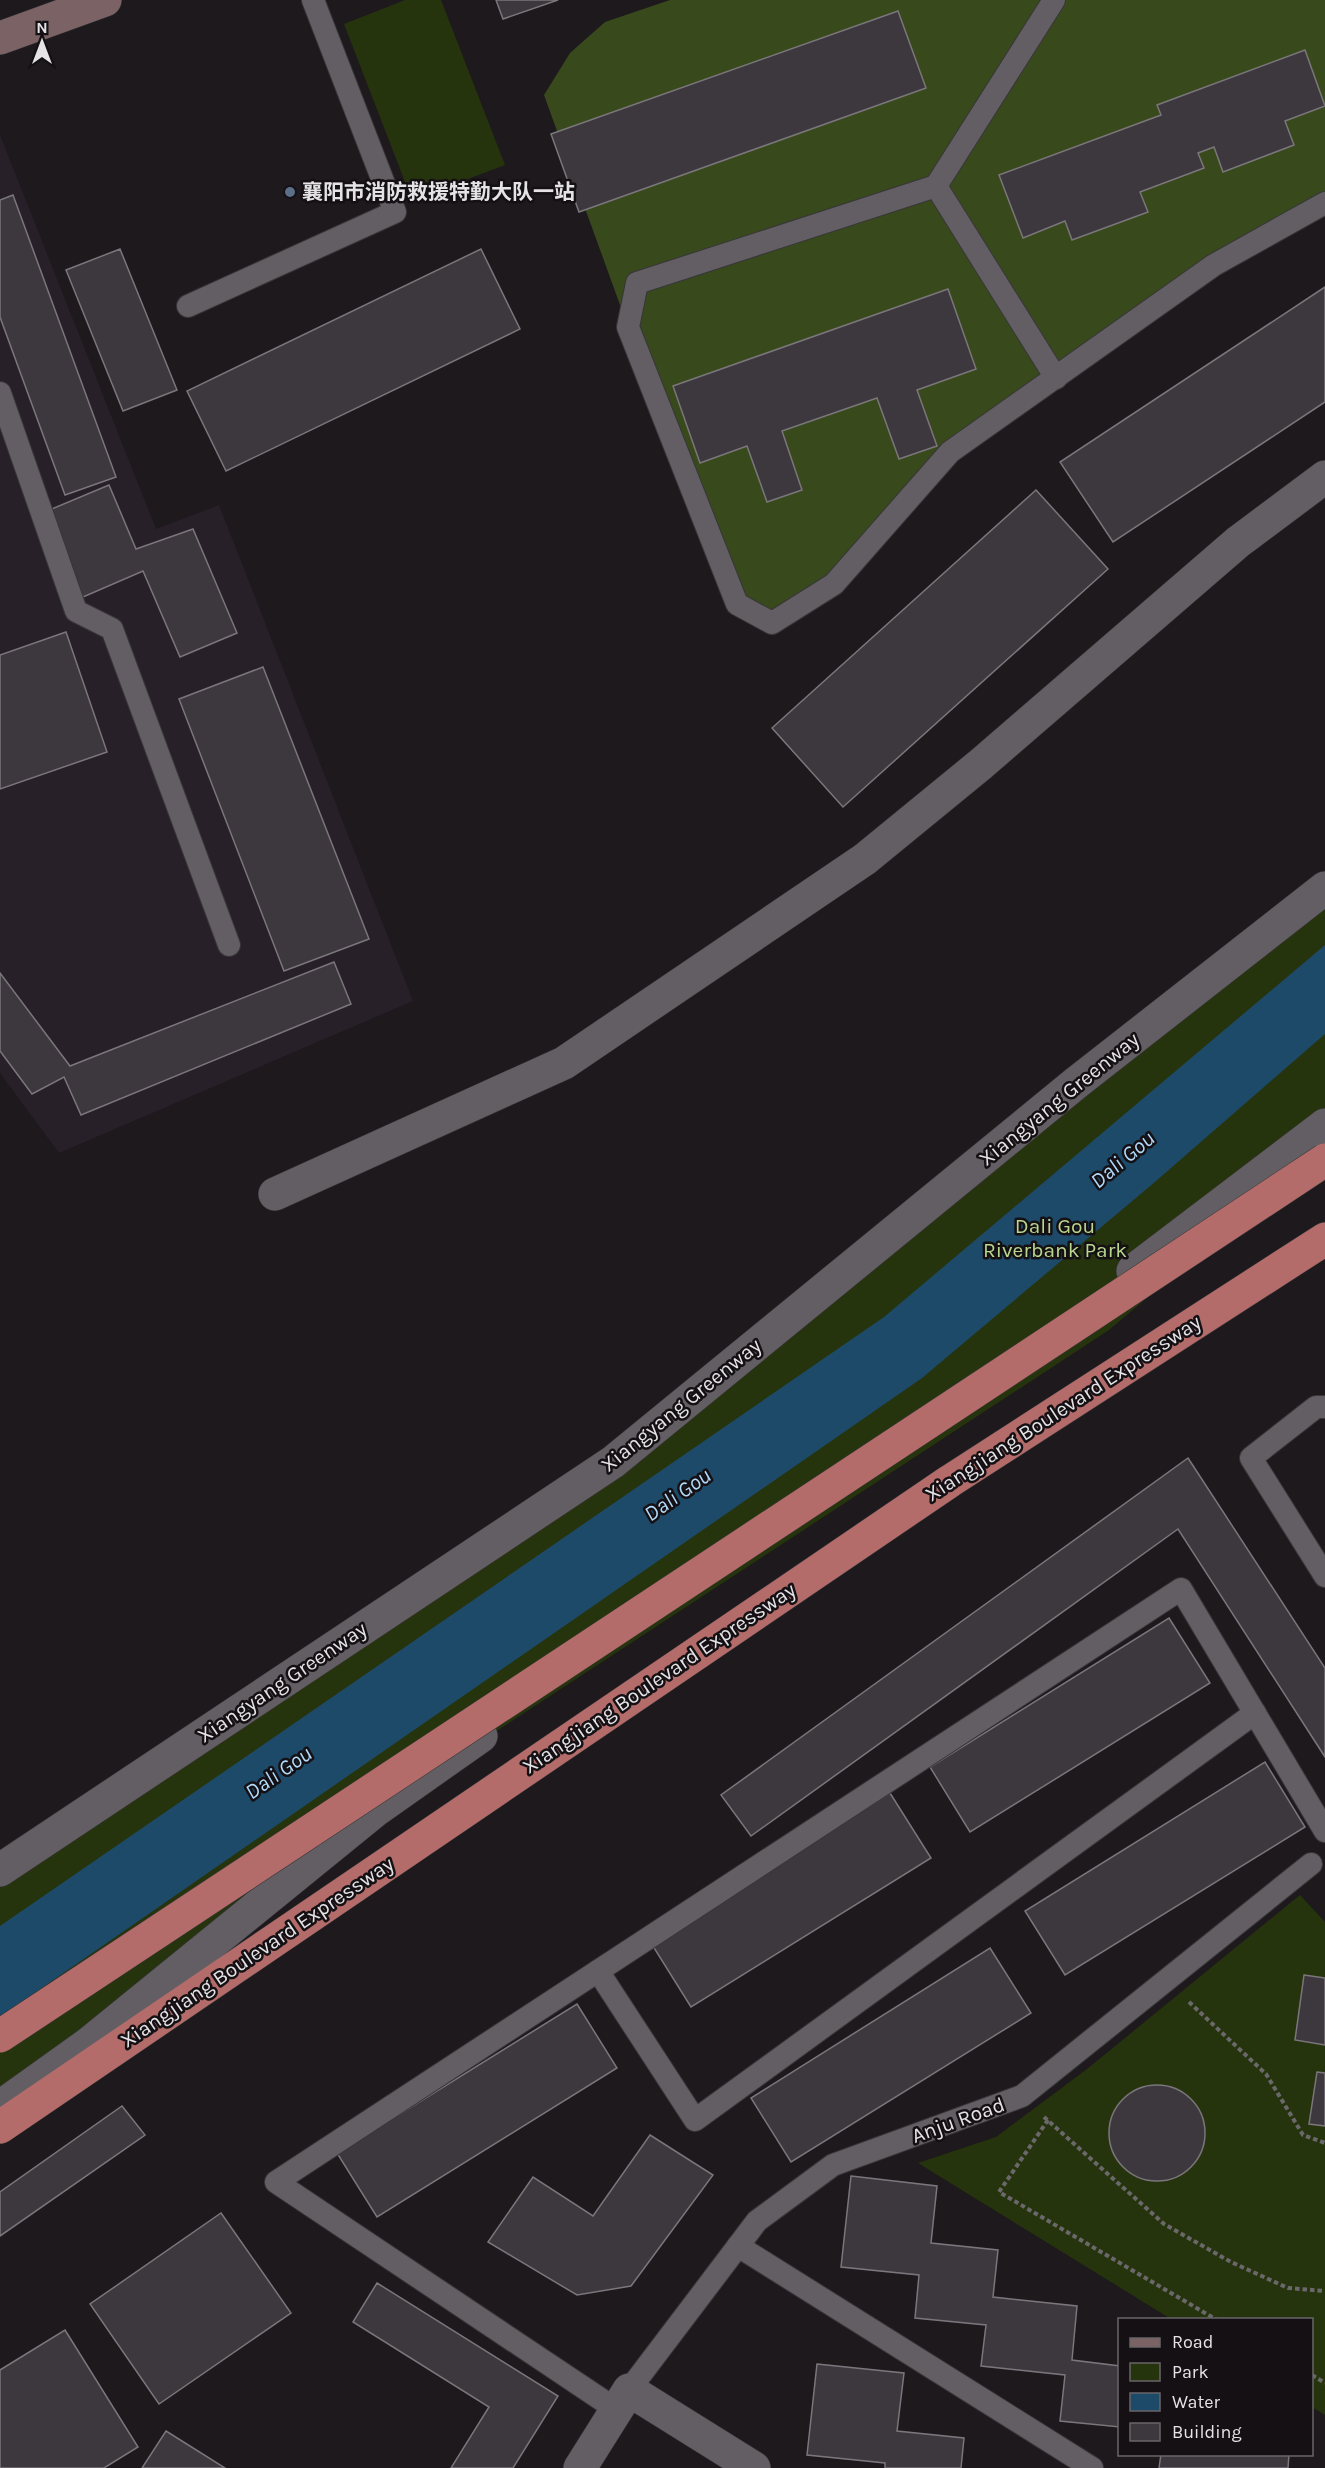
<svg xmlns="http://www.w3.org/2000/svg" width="1325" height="2468" font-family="Karla,'Noto Sans SC',sans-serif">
  <rect width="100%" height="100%" fill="#1d191d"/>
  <polygon fill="#282029" points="0,135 156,529 219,505 413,1001 59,1153 0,1073"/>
  <g fill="#26340d">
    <polygon points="405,0 441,0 505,165 412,200 344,24"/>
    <polygon points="1325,888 1325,1148 1109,1330 376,1810 0,2107 0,1870 613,1462"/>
    <polygon points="1300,1895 1325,1922 1325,2415 1312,2407 1312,2320 1171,2319 918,2163 996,2137 1087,2069"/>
  </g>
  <polygon fill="#384a1c" points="670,0 1325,0 1325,203 950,452 834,584 772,623 737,604 628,327 544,95 570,53 605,22"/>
  <polygon fill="#1e4a6a" points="1325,945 1325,1034 1156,1181 922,1378 0,2017 0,1926 884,1317"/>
  <g fill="#3d383d" stroke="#7b767c" stroke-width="1.5">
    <polygon points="496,0 558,0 503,19"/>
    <polygon points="898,11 926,88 579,212 551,134"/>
    <polygon points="1305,50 1325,106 1285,121 1294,145 1223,172 1214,147 1198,153 1204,168 1140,192 1148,212 1072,240 1065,221 1023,238 999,175 1161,115 1157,105"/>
    <polygon points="13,195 116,477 65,495 0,317 0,200"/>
    <polygon points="120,249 177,390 123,411 66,270"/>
    <polygon points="481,249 520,329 226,471 187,391"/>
    <polygon points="1325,287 1325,402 1113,542 1060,462"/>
    <polygon points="948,289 976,369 917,390 937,446 899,459 877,398 782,431 802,490 767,502 747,446 700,463 673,386"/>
    <polygon points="109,485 136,549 193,529 237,633 180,657 143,571 83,597 47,511"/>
    <polygon points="1036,490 1108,569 843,807 772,728"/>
    <polygon points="66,632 107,752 0,789 0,655"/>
    <polygon points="263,667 369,939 284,971 179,699"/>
    <polygon points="334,962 351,1004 81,1115 64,1077 32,1094 0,1051 0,973 70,1066"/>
    <polygon points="1188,1458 1325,1668 1325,1757 1178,1529 751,1836 721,1795"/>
    <polygon points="1169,1618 1210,1683 970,1832 930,1767"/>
    <polygon points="1265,1762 1305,1827 1065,1975 1025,1911"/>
    <polygon points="890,1793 931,1858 691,2007 651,1943"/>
    <polygon points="990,1948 1031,2013 791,2162 751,2098"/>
    <polygon points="1304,1975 1325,1978 1325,2045 1295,2040"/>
    <polygon points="577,2004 617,2068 377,2217 337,2153"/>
    <polygon points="1317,2072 1325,2073 1325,2126 1309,2124"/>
    <circle cx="1157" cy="2133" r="48"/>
    <polygon points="122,2106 145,2135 0,2236 0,2192"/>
    <polygon points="650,2135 713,2175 631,2286 577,2295 488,2242 533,2177 593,2216"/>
    <polygon points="851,2176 937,2186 931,2243 998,2250 993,2297 1077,2306 1072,2360 1120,2366 1120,2427 1060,2421 1065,2375 981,2366 986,2325 915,2318 919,2275 841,2267"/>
    <polygon points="221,2213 291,2313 159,2404 90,2304"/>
    <polygon points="377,2283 558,2396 513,2468 451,2468 489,2407 353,2322"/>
    <polygon points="65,2330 138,2447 104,2468 0,2468 0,2370"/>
    <polygon points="817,2364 904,2373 897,2431 964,2438 961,2468 885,2468 885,2463 807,2455"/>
    <polygon points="166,2431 225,2468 142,2468"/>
    <polygon points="1161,2454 1289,2454 1288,2468 1159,2468"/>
  </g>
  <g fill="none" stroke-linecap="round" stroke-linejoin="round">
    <g stroke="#383639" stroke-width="24">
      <g id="lane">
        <polyline points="1054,0 936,186 637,283 628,327 737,604 772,623 834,584 950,452 1214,265 1325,203"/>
        <polyline points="936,186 1056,378"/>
        <polyline points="188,306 395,212 313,0"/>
        <polyline points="0,393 76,611 112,629 229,945"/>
        <polyline points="1325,1407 1316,1407 1251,1458 1325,1576"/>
        <polyline points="598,1971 695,2120 1255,1713"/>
        <polyline points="738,2246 1092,2468"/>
        <polyline points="629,2390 757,2221 833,2165 1022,2096 1311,1864"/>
        <polyline points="617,2410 276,2182 1181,1589 1325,1831"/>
      </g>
    </g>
    <g stroke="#383639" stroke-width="34">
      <g id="street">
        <polyline points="275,1194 564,1063 865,859 981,764 1238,542 1325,477"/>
        <polyline points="1133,1271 1325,1125"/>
        <polyline points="0,1870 613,1462 1076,1083 1325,888"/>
        <polyline points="0,2107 88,2044 376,1810 481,1736"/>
        <polyline points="580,2468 629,2390 754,2468"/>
      </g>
    </g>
    <g stroke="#383639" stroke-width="34">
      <polyline id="secondary" points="0,38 105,0"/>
    </g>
    <g stroke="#383639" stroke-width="34">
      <polyline id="highway" points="0,2127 950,1481 1325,1239"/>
    </g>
    <g stroke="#6b686b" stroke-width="4" stroke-dasharray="4.5 3" stroke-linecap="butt">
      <polyline points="1189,2002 1266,2074 1303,2135 1325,2143"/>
      <polyline points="1044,2117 1164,2224 1231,2262 1288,2288 1325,2291"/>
      <polyline points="1048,2120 999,2192 1217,2320"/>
      <polyline points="1312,2375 1325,2383"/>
    </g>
    <use href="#lane" stroke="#625e63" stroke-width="22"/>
    <use href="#street" stroke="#625e63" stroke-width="33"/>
    <use href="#secondary" stroke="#7a6265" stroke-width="33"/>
    <use href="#highway" stroke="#b36c69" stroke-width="33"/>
    <g stroke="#383639" stroke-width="34" stroke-linecap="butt">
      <polyline id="highway-bridge" points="0,2036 1325,1160"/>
    </g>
    <use href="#highway-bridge" stroke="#b36c69" stroke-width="33"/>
  </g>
  <circle fill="#5c6f8a" stroke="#141014" stroke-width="2" cx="290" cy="192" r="6"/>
  <g text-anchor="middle" stroke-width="5" stroke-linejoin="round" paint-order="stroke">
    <g font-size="21" font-weight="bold" fill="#e5e3e6" stroke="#141014" text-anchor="start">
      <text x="302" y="199">襄阳市消防救援特勤大队一站</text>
    </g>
    <g font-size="21" fill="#e5e3e6" stroke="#141014">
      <text transform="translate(1059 1099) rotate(-39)" y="7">Xiangyang Greenway</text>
      <text transform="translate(681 1405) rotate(-39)" y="7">Xiangyang Greenway</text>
      <text transform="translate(1063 1408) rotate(-33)" y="7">Xiangjiang Boulevard Expressway</text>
      <text transform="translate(659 1678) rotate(-34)" y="7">Xiangjiang Boulevard Expressway</text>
      <text transform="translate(282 1682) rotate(-34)" y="7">Xiangyang Greenway</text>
      <text transform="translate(257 1952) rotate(-34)" y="7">Xiangjiang Boulevard Expressway</text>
      <text transform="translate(958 2120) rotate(-20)" y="7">Anju Road</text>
    </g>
    <g font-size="21" fill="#b9d78e" stroke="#141014">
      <text x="1055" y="1233">Dali Gou<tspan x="1055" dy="24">Riverbank Park</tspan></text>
    </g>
    <g font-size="22" font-style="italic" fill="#b1d9f9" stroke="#141014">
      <text transform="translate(1122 1159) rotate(-40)" y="8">Dali Gou</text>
      <text transform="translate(677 1494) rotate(-35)" y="8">Dali Gou</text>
      <text transform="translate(278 1772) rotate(-35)" y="8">Dali Gou</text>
    </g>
  </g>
  <rect x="1118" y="2318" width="195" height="138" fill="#141014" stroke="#686468" stroke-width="1.5"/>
  <rect x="1130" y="2338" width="30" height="9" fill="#7a6265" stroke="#686468" stroke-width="1.5"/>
  <text x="1172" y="2348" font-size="18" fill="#e5e3e6">Road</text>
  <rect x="1130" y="2363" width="30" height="18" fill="#26340d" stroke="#686468" stroke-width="1.5"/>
  <text x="1172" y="2378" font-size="18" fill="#e5e3e6">Park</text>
  <rect x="1130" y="2393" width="30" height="18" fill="#1e4a6a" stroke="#686468" stroke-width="1.5"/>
  <text x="1172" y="2408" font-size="18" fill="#e5e3e6">Water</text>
  <rect x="1130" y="2423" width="30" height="18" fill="#3d383d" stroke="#686468" stroke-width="1.5"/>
  <text x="1172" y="2438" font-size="18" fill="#e5e3e6">Building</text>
  <g transform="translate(42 42)" stroke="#141014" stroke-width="4.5" paint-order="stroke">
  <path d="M0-4.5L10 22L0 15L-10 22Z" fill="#e5e3e6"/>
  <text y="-9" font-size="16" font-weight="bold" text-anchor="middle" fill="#e5e3e6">N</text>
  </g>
</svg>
